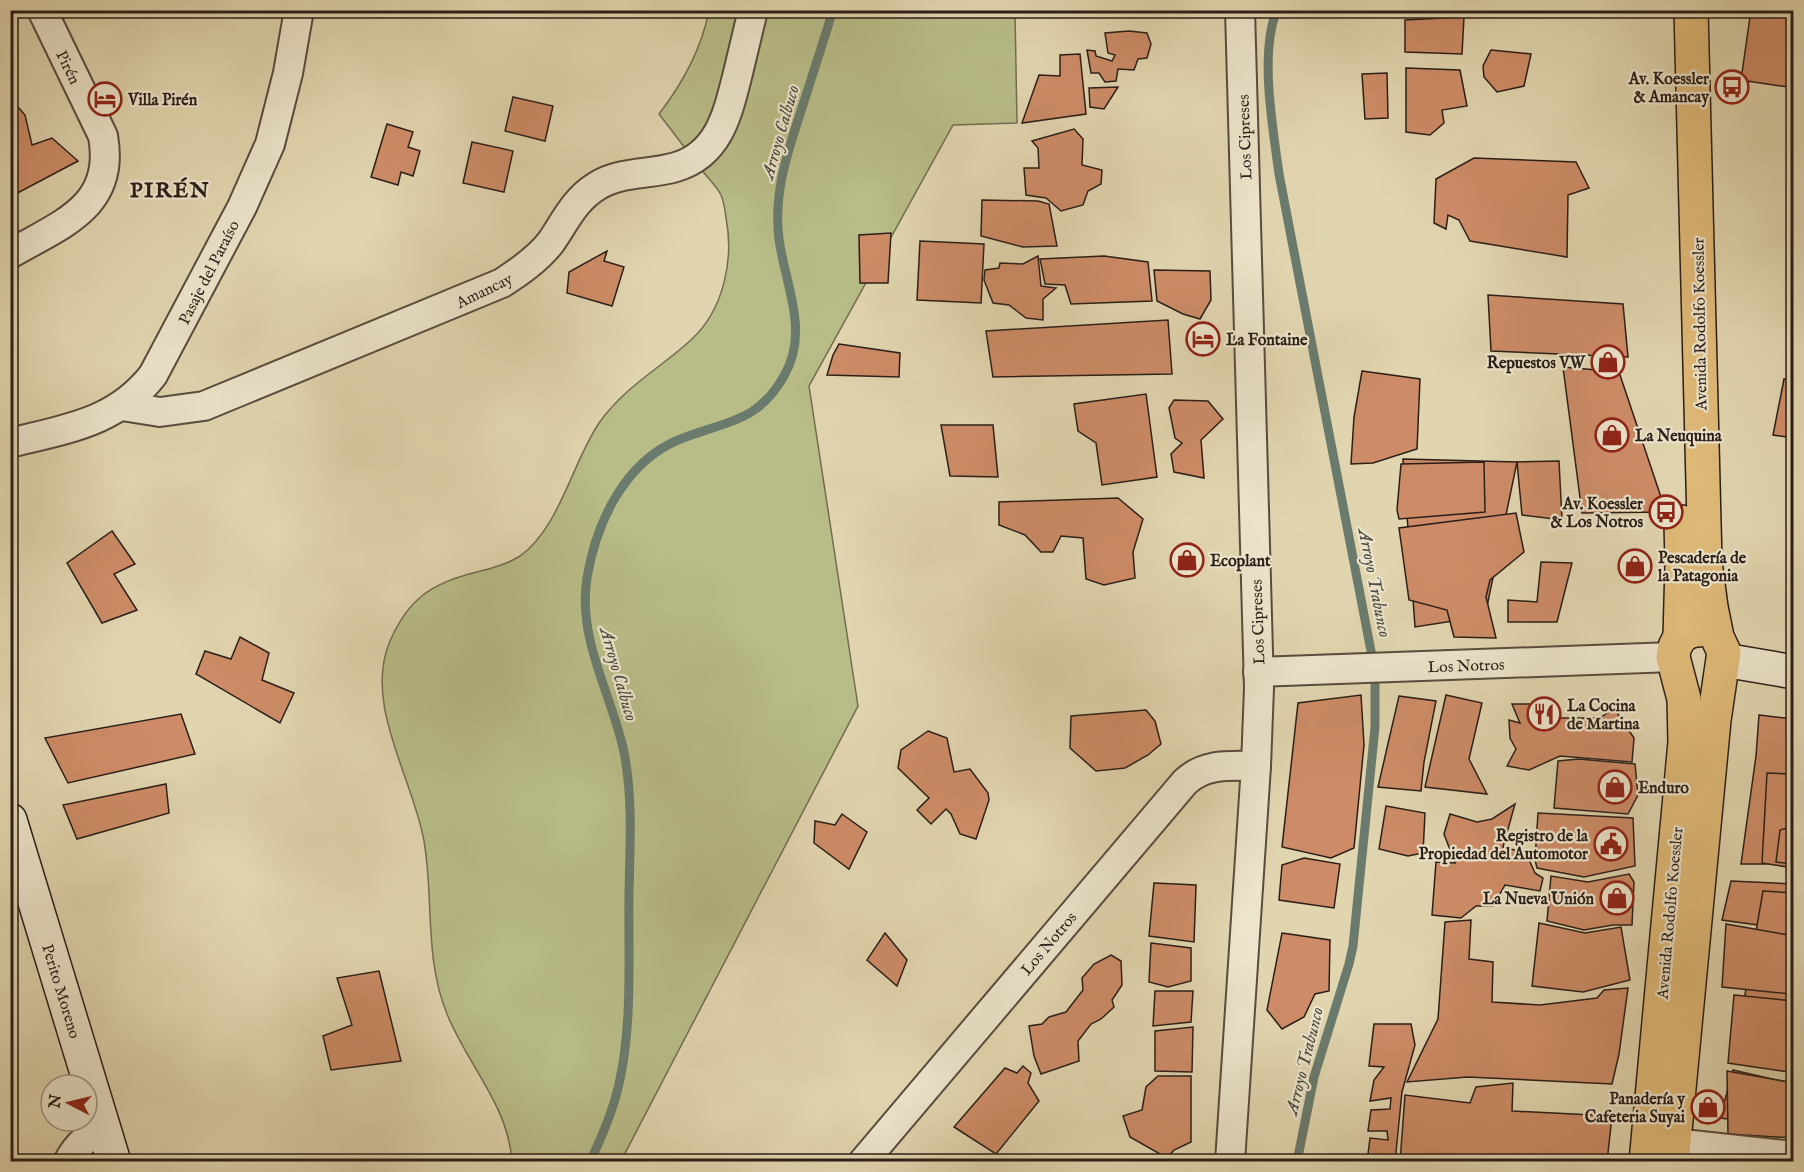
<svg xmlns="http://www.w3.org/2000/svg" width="1804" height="1172" font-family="'IM FELL English',serif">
  <rect width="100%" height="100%" fill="#e1d5af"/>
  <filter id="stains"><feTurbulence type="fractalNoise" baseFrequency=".00333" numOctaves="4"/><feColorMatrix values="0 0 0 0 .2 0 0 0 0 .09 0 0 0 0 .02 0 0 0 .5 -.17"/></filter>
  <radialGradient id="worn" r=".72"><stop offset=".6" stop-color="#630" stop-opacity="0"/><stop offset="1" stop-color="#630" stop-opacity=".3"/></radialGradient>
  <g fill="#b8bc87" stroke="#716d50" stroke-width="1.5">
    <path d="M709,11h306l2,112 -64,2 -144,261 49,320 -237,455h-109c-4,-56 -45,-97 -65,-147 -23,-56 -13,-116 -23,-173 -11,-63 -61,-137 -34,-200 18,-41 40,-57 83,-68 16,-4 33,-8 47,-17 40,-29 52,-93 79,-133 26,-37 62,-55 93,-84 32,-30 42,-80 34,-121 -1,-8 -2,-18 -6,-25 -5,-8 -13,-16 -19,-24 -14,-18 -28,-37 -42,-55 24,-31 42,-64 50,-103z"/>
    <polygon points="10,1077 17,1105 16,1161 11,1161"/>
  </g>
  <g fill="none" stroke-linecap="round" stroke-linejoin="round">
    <g stroke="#6a7b6e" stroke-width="9">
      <path d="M1277,10c-18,43 -4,118 2,164l92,477 4,33v43l-22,219 -4,18 -35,113 -17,85"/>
      <path d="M590,1162c12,-26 23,-51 29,-78 14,-62 9,-129 10,-192 1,-46 4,-94 -5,-140 -12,-57 -47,-113 -37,-174 9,-55 37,-115 91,-138 46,-19 79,-16 106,-64 26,-45 1,-91 -5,-137 -6,-46 9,-88 23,-131 10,-32 21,-65 31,-98"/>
    </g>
  </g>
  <g fill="#cd8c67" stroke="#2a1e18" stroke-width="1.5">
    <polygon points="1751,10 1794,10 1794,88 1741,80"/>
    <polygon points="1464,17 1462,54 1405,52 1405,20"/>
    <polygon points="1129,31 1147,33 1151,44 1147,58 1138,59 1134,70 1118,69 1116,81 1105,82 1099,73 1091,73 1087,50 1095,51 1096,56 1112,61 1115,55 1108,53 1105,33"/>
    <polygon points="1491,50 1531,54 1524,86 1497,92 1484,77 1483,66"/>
    <polygon points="1080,54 1086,114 1022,123 1039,75 1060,76 1060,55"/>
    <polygon points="1406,68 1460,70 1467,106 1442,110 1444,123 1430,135 1406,132"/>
    <polygon points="1387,73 1388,118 1365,119 1362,74"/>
    <polygon points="1118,87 1104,109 1090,107 1089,88"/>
    <polygon points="513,97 553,106 545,141 505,131"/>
    <polygon points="10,98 25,115 32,145 52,138 78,161 10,197"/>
    <polygon points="387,124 413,132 408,147 420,151 413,176 401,172 398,185 371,177"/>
    <polygon points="1074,129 1083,139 1082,165 1102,170 1101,184 1088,191 1083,205 1061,211 1046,198 1026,195 1024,168 1039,168 1038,148 1032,141"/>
    <polygon points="472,142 513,151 504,192 463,183"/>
    <polygon points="1474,158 1576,162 1589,188 1568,195 1567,257 1470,241 1459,220 1448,215 1446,229 1434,223 1436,179"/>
    <polygon points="982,200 1038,201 1049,204 1057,246 1023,247 981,236"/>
    <polygon points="891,233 888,283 860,283 859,235"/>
    <polygon points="920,241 984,244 981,303 917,300"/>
    <polygon points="607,251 604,261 624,267 612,306 567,293 569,272"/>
    <polygon points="1038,256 1041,286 1056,288 1043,299 1043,320 1026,318 1009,305 993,303 984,280 985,270 999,268 1000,263 1023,264"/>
    <polygon points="1104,256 1148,262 1152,301 1071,304 1065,285 1045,284 1040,259"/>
    <polygon points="1154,270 1210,271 1211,300 1200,319 1183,314 1157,301"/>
    <polygon points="1488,295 1623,304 1628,357 1491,351"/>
    <polygon points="1168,320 1172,374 993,377 986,331"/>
    <polygon points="839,344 900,353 899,377 827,375 833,355"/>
    <polygon points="1563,367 1619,372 1666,512 1582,513"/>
    <polygon points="1362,371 1420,379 1417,449 1373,463 1351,464 1354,417"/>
    <polygon points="1784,379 1794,381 1794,438 1773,435"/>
    <polygon points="1146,394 1157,477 1102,485 1096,443 1078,431 1074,404"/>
    <polygon points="1174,400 1208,401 1223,419 1201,440 1204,478 1174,472 1171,454 1182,443 1175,438 1169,408"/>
    <polygon points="941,425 993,425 998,477 950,476"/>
    <polygon points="1403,459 1517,462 1485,616 1415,627"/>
    <polygon points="1559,461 1562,520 1522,515 1517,462"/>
    <polygon points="1484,462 1485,512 1399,519 1397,510 1401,464"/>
    <polygon points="1118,498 1143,519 1133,552 1135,578 1104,585 1086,579 1083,538 1061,536 1053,552 1041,552 1025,535 999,525 999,502"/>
    <polygon points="1516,513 1524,552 1490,580 1486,597 1496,638 1454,637 1447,610 1409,600 1399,528"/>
    <polygon points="112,531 135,564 114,574 137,610 102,623 67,563"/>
    <polygon points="1541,562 1572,563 1557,622 1508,622 1508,600 1537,602"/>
    <polygon points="240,637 269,653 262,680 294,693 280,723 196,674 205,651 231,659"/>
    <polygon points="1361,695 1364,745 1354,848 1331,858 1282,847 1298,703"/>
    <polygon points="1446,695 1482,703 1469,759 1487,794 1425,787"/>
    <polygon points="1399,696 1436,701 1424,762 1421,791 1378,787"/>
    <polygon points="1512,704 1540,704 1539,718 1600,718 1614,708 1634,738 1632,762 1560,756 1529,770 1507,766 1516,749 1510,738 1509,720 1520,723"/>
    <polygon points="1146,710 1155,721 1161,744 1148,755 1125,768 1096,771 1070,748 1071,716"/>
    <polygon points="181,714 195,754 68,783 45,738"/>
    <polygon points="1759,715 1794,719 1794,819 1777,822 1766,864 1741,864 1756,756"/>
    <polygon points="928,731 947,738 954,772 970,769 988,793 989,800 976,839 960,834 951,814 946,809 931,824 917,810 929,798 898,768 901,750"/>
    <polygon points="1579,759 1635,764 1638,795 1628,814 1554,808 1558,761"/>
    <polygon points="1767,773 1794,774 1794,868 1762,863"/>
    <polygon points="166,784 169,813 77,839 63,805"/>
    <polygon points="1515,804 1503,847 1526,853 1535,873 1543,878 1540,891 1505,885 1493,906 1476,906 1461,918 1432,915 1436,862 1455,863 1444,834 1450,814 1477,822 1492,819"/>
    <polygon points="1386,806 1425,813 1423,853 1408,856 1379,849"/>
    <polygon points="1538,813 1633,818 1635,866 1584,877 1537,868 1535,860"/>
    <polygon points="842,814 867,832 849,869 814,843 815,821 835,825"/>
    <polygon points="1794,826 1794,864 1776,862 1780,830"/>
    <polygon points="1304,858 1340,864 1334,908 1279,900 1282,865"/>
    <polygon points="1629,874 1634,882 1632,925 1613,925 1584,930 1547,921 1551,876 1588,882"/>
    <polygon points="1731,881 1794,884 1794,930 1722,920"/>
    <polygon points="1154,883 1196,885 1194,942 1149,936"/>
    <polygon points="1763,891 1794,893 1794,1040 1790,1065 1735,1052"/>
    <polygon points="1471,920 1469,959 1493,962 1492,1002 1540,1005 1597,998 1604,990 1628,988 1619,1054 1612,1084 1468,1077 1407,1082 1438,1019 1445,922"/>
    <polygon points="1539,923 1585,933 1621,927 1630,980 1583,992 1532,986"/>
    <polygon points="1726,924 1794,936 1794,977 1791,994 1722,987"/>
    <polygon points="885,933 907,960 897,986 867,960"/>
    <polygon points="1282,933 1330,940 1329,991 1315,994 1304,1017 1282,1029 1267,1010"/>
    <polygon points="1151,943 1191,948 1191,981 1168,987 1149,982"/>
    <polygon points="1111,955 1121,961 1122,985 1112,1000 1114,1007 1101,1019 1091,1024 1078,1041 1079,1061 1041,1074 1034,1056 1029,1026 1042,1024 1049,1017 1066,1012 1083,990 1082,978 1094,964"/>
    <polygon points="379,971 401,1061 331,1070 323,1036 352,1025 337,978"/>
    <polygon points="1155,991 1193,991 1191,1022 1153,1026"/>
    <polygon points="1734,995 1794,1001 1794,1046 1789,1072 1728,1063"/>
    <polygon points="1374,1024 1411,1024 1415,1045 1402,1092 1395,1162 1367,1162 1370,1138 1388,1140 1387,1131 1368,1131 1371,1110 1390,1109 1391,1098 1370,1101 1374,1080 1384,1067 1369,1066"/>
    <polygon points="1193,1027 1192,1072 1155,1071 1155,1031"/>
    <polygon points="1023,1066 1031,1073 1028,1083 1039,1101 996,1154 954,1127 1005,1068 1017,1073"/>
    <polygon points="1733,1070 1794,1084 1794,1126 1720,1118"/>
    <polygon points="1727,1071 1794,1083 1794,1138 1728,1134"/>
    <polygon points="1158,1076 1191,1076 1191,1142 1174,1150 1167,1158 1130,1137 1123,1116 1142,1110 1146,1087"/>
    <polygon points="1513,1083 1512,1111 1612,1116 1607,1162 1551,1158 1551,1162 1400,1162 1405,1095 1470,1103 1476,1087"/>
  </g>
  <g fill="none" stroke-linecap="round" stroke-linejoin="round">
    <g stroke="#584c3e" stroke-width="32">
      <g id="street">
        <path d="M10,254c51,-30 106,-47 93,-118l-61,-126"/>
        <path d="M122,406l38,6 44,-6 298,-123c17,-11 36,-24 49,-41 14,-20 23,-42 46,-56 24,-15 53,-11 79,-19 44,-13 52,-55 62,-94 5,-21 10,-42 15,-63"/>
        <path d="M10,443c55,-14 106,-20 143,-68l89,-168 28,-63 18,-71 11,-63"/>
        <polyline points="1258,672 1673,657"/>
        <polyline points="1674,1143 1794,1156"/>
        <path d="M68,1162c9,-17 19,-26 36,-33"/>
        <path d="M863,1162l322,-380c20,-19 45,-16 71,-16"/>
        <polyline points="1230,1162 1256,766 1259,688 1240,10"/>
      </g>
    </g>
    <g stroke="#2a1e18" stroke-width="36">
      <g id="secondary">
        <polyline points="1724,660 1794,672"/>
        <polyline points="10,820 114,1162"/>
      </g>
    </g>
    <g stroke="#2a1e18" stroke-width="36">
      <g id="primary">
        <polyline points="1680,638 1682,564 1681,522"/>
        <path d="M1646,1162l39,-420 -1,-43 -11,-42c1,-15 10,-27 25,-27"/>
        <polyline points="1672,1162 1714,720 1724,652 1717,637 1711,607 1705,562 1691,10"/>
      </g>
    </g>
    <use href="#street" stroke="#ece4cb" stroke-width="28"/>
    <use href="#secondary" stroke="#ece4cb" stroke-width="33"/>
    <use href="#primary" stroke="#e0ba78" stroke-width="33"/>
  </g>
  <defs>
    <g id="bus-ring" transform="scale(1.725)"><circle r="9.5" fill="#ece4cb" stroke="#8f2418" stroke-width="1.5"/><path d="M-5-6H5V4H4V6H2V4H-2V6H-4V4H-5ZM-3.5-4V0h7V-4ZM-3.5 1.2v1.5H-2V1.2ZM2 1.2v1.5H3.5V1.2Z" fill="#8f2418"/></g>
    <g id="hotel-ring" transform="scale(1.725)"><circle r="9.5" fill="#ece4cb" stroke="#8f2418" stroke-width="1.5"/><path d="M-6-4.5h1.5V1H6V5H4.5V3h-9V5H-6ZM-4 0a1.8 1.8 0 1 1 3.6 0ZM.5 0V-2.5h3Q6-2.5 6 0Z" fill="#8f2418"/></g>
    <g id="shop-ring" transform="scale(1.725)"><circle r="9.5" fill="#ece4cb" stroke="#8f2418" stroke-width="1.5"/><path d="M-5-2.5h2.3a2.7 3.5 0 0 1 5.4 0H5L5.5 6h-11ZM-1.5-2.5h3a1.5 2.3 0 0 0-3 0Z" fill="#8f2418"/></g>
    <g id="restaurant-ring" transform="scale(1.725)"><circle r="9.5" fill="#ece4cb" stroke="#8f2418" stroke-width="1.5"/><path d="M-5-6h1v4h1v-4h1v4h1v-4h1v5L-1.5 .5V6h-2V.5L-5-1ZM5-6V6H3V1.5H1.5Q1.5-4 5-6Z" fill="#8f2418"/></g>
    <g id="civic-ring" transform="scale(1.725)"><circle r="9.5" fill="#ece4cb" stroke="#8f2418" stroke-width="1.5"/><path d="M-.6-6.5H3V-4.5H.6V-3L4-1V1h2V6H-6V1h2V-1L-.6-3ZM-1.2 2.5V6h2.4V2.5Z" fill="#8f2418"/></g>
  </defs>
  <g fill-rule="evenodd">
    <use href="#bus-ring" x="1732" y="87"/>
    <use href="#hotel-ring" x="105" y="99"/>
    <use href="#hotel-ring" x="1203" y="339"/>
    <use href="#shop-ring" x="1608" y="362"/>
    <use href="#shop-ring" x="1612" y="435"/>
    <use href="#bus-ring" x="1666" y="512"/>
    <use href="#shop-ring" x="1187" y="560"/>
    <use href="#shop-ring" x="1635" y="566"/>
    <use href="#restaurant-ring" x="1544" y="714"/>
    <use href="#shop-ring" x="1615" y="787"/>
    <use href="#civic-ring" x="1611" y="844"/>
    <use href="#shop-ring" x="1617" y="898"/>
    <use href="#shop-ring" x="1708" y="1107"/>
  </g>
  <g text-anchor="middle" stroke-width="4.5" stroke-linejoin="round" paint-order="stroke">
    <g font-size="16" fill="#2a1e18" stroke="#ece4cb">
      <text transform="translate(69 67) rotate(64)" y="6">Pirén</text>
      <text transform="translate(1244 137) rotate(-92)" y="6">Los Cipreses</text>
      <text transform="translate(208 272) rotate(-63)" y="6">Pasaje del Paraíso</text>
      <text transform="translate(484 290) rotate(-26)" y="6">Amancay</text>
      <text transform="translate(1699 324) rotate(-91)" y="6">Avenida Rodolfo Koessler</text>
      <text transform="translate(1257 622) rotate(-92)" y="6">Los Cipreses</text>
      <text transform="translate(1466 665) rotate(-2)" y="6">Los Notros</text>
      <text transform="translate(1669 913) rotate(-85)" y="6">Avenida Rodolfo Koessler</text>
      <text transform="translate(1048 943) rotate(-50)" y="6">Los Notros</text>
      <text transform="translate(62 991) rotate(73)" y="6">Perito Moreno</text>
    </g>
    <g font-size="16" font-weight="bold" fill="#2a1e18" stroke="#ece4cb" text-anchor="start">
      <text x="1709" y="84" text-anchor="end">Av. Koessler<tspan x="1709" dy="18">&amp; Amancay</tspan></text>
      <text x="128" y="105">Villa Pirén</text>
      <text x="1226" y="345">La Fontaine</text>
      <text x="1585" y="368" text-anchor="end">Repuestos VW</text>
      <text x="1635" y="441">La Neuquina</text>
      <text x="1643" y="509" text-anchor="end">Av. Koessler<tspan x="1643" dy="18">&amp; Los Notros</tspan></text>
      <text x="1658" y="563">Pescadería de<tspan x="1658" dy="18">la Patagonia</tspan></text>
      <text x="1210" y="566">Ecoplant</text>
      <text x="1567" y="711">La Cocina<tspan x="1567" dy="18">de Martina</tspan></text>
      <text x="1638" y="793">Enduro</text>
      <text x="1588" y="841" text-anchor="end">Registro de la<tspan x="1588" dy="18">Propiedad del Automotor</tspan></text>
      <text x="1594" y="904" text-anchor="end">La Nueva Unión</text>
      <text x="1685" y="1104" text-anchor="end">Panadería y<tspan x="1685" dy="18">Cafeteria Suyai</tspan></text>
    </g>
    <g font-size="18" font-style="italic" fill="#4a4c43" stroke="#ece4cb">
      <text transform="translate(780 132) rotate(-74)" y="6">Arroyo Calbuco</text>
      <text transform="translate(1375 583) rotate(79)" y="6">Arroyo Trabunco</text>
      <text transform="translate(619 674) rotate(74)" y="6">Arroyo Calbuco</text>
      <text transform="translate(1304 1061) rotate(-76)" y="6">Arroyo Trabunco</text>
    </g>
    <g font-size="22" font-weight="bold" letter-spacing="1.5" fill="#2a1e18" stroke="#ece4cb">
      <text x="170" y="197">PIRÉN</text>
    </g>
  </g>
  <rect width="1804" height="1172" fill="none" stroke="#e1d5af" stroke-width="36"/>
  <rect x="12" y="12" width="1780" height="1148" fill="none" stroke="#2a1e18" stroke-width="3"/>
  <rect x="18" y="18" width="1768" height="1136" fill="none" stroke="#2a1e18" stroke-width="1.5"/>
  <g transform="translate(69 1103) rotate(277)"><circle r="28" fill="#ece4cb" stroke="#9e9583" stroke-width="1.5"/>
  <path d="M0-4.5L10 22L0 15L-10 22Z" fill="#8f2418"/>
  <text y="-9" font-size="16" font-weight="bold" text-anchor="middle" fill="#2a1e18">N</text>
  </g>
  <rect width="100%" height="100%" filter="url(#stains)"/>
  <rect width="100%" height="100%" fill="url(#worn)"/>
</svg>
